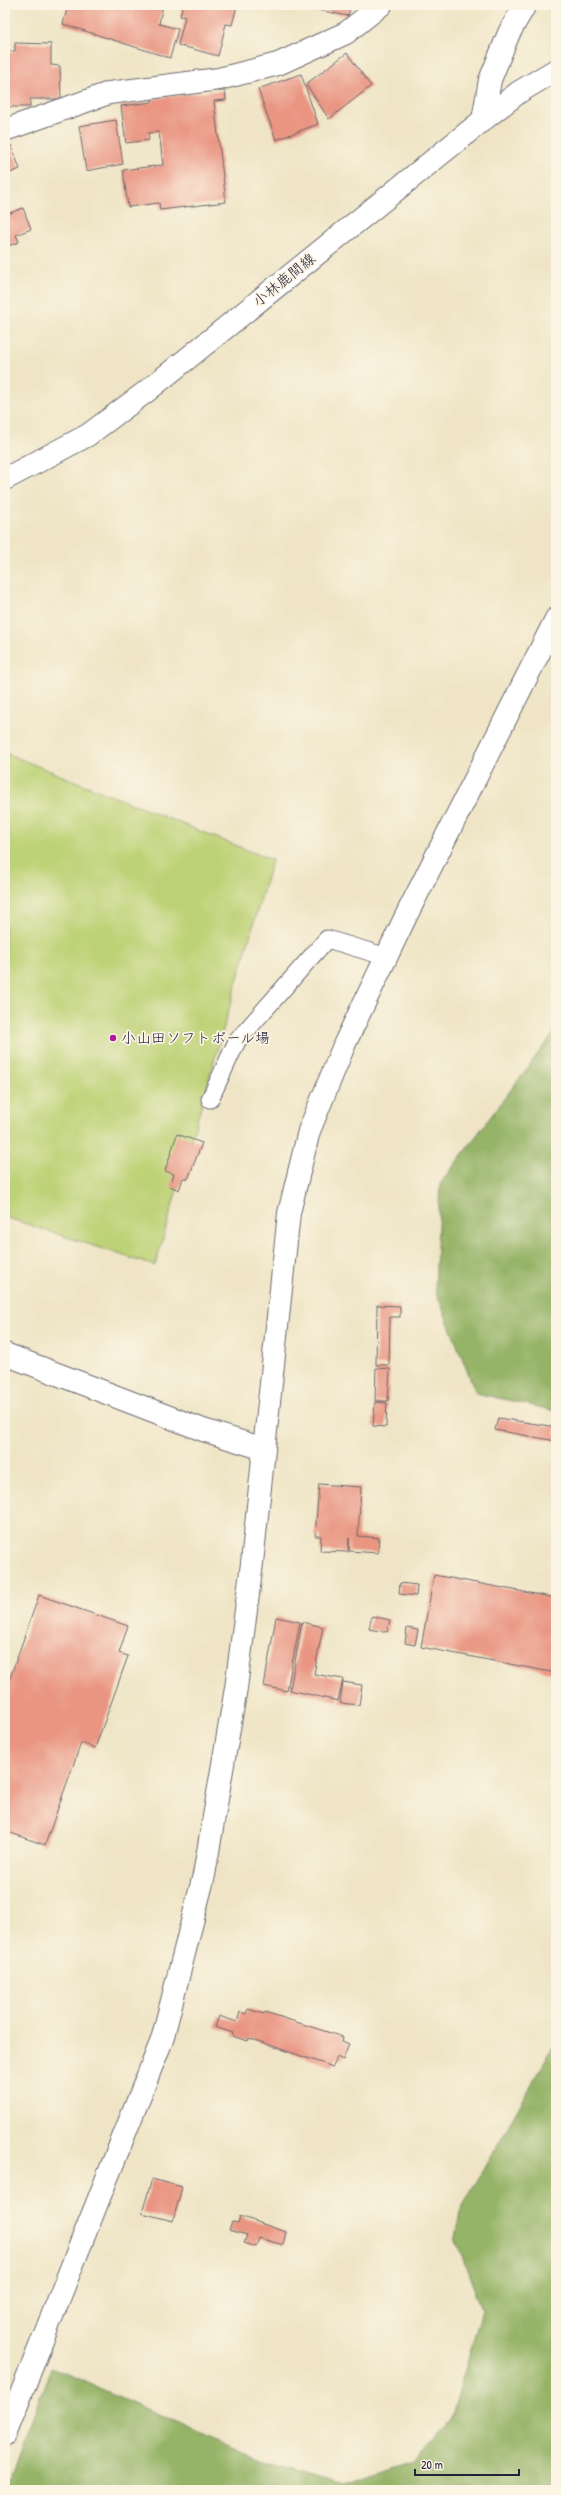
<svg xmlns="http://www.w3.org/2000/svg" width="561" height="2495" font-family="'Patrick Hand','Klee One',sans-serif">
  <rect width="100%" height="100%" fill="#fcf5e5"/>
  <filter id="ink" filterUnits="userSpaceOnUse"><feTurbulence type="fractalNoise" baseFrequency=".025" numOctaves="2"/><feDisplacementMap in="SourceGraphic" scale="8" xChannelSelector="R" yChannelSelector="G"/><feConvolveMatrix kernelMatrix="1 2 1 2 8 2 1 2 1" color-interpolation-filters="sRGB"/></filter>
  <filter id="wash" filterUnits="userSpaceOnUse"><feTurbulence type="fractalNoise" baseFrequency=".012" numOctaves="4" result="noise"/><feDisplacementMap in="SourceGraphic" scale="16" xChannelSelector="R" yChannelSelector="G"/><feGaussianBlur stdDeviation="0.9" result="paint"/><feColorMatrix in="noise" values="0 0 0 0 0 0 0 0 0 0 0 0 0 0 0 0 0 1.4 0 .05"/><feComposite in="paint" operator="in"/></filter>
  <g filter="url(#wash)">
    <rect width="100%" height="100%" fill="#efe5c6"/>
    <polygon fill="#bdd276" stroke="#707a58" points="5,753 272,860 155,1266 5,1217"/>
    <g fill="#96b467" stroke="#5c6b51">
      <polygon points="556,1030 556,1411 476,1393 435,1289 440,1184"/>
      <polygon points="556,2042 556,2490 6,2490 51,2367 259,2458 341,2482 418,2459 451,2419 482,2310 455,2237 460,2211"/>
    </g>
    <g id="blocks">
      <g fill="#e99582">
        <polygon points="68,5 163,5 159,24 178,29 170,58 63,24"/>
        <polygon points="183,5 237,6 232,25 226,24 218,56 178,45 185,17 180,16"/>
        <polygon points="293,5 351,5 348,16"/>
        <polygon points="15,43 51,44 51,65 60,66 61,99 30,99 30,107 5,107 5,51 15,51"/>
        <polygon points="347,53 371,86 329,119 306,84"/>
        <polygon points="301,74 318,124 276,140 258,89"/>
        <polygon points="212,91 225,91 226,100 214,101 226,202 160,210 159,203 128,207 123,170 163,165 159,132 148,133 149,140 126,143 121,106 152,102 152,99"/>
        <polygon points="116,120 123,164 86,171 79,126"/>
        <polygon points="11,145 20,169 5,175 5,147"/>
        <polygon points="23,208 31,229 16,235 19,242 5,247 5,215"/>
        <polygon points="177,1134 202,1143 188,1179 183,1178 179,1190 170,1186 174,1174 165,1171"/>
        <polygon points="377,1305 400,1306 400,1317 390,1317 389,1365 376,1365"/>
        <polygon points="376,1368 390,1369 388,1401 375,1401"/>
        <polygon points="375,1402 387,1403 386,1427 373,1426"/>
        <polygon points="498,1418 556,1427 556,1441 495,1430"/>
        <polygon points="319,1484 361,1487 358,1536 379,1538 378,1553 349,1551 349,1538 348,1552 320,1551 321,1536 315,1536"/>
        <polygon points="434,1575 556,1598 556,1673 421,1647"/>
        <polygon points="400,1583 417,1585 416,1596 399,1594"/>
        <polygon points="39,1595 128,1626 119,1653 128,1656 95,1748 81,1743 45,1845 5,1831 5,1692"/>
        <polygon points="372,1616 390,1620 387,1632 369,1629"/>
        <polygon points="276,1617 300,1622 287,1691 264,1686"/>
        <polygon points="302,1622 323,1627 314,1674 343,1679 338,1701 290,1690"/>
        <polygon points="407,1628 418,1630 415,1645 405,1643"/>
        <polygon points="343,1682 362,1685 359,1705 340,1703"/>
        <polygon points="248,2009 264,2014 265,2012 343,2037 342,2041 349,2044 343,2060 337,2057 333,2067 249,2038 248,2041 232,2036 233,2033 215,2027 219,2016 237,2022 240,2012 246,2014"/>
        <polygon points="152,2179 182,2187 173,2221 142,2213"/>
        <polygon points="240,2216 286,2232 283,2245 259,2238 256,2247 244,2243 247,2235 229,2230 232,2222 238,2223"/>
      </g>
    </g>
  </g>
  <g filter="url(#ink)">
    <use href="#blocks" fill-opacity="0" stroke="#6a666c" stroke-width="1"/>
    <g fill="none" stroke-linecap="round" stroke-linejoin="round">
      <g stroke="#6a666c" stroke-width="19">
        <polyline id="service" points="210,1099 237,1041 327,939 387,957"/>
      </g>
      <g stroke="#6a666c" stroke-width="24">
        <g id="minor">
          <polyline points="483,120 490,80 509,33 525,5"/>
          <polyline points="5,130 109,93 219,79 278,64 346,33 381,5"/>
          <polyline points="5,1354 203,1430 264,1449"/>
          <polyline points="5,2434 162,2040 204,1875 236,1688 252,1563 289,1213 309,1131 345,1043 406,916 556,619"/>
        </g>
      </g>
      <g stroke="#6a666c" stroke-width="24">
        <polyline id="secondary" points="5,479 88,435 147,391 483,120 519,92 556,70"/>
      </g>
      <use href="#service" stroke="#fff" stroke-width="17"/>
      <use href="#minor" stroke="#fff" stroke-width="22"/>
      <use href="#secondary" stroke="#fff" stroke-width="22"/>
    </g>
  </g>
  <circle fill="#b5179e" stroke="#fcf5e5" stroke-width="1.5" cx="113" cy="1038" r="4"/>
  <g text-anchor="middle" stroke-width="3.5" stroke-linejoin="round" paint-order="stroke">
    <g font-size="15" fill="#22223b" stroke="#fcf5e5">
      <text transform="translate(284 280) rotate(-39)" y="5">小林鹿間線</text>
    </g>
    <g font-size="15" fill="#22223b" stroke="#fcf5e5" text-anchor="start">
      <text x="121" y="1043">小山田ソフトボール場</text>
    </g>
  </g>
  <rect width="561" height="2495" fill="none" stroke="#fcf5e5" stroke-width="20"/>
  <path d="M415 2469v6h104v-6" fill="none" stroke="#22223b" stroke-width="2"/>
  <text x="421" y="2469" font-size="12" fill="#22223b" stroke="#fcf5e5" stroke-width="3" paint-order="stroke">20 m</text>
</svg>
